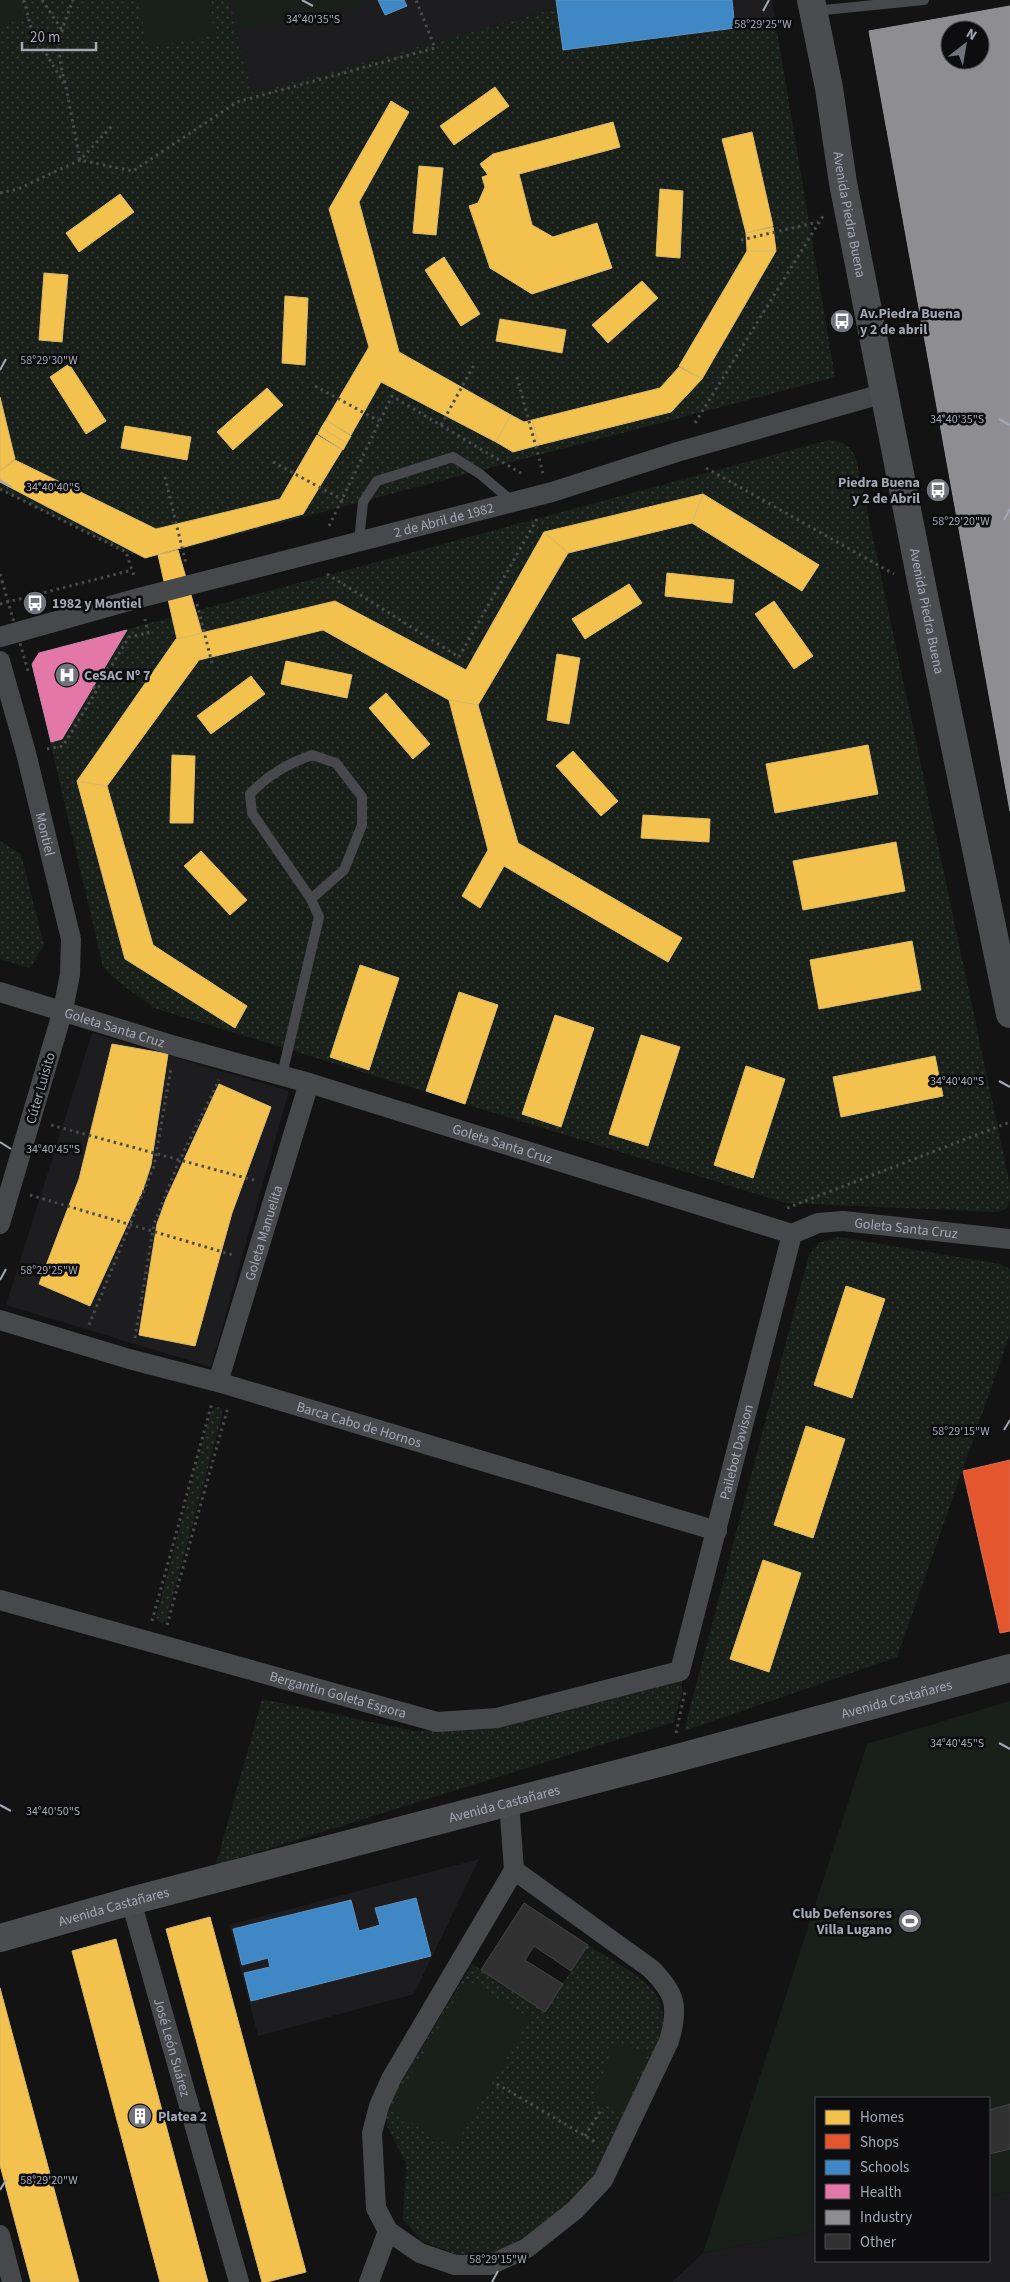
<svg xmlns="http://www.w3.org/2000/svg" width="1010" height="2282" font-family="'Source Sans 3',sans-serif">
  <defs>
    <pattern id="green-dots" width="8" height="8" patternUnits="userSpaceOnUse" patternTransform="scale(1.25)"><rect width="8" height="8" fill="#19201a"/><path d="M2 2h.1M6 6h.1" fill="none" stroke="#373e39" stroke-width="1.8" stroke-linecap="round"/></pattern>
  </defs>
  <rect width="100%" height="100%" fill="#131313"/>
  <g fill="#1d1d1f">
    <polygon points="230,0 772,0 776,26 735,28 563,50 557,8 253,93 239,43"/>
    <polygon points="92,1033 289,1091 211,1367 6,1305"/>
    <polygon points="479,1859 414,1994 258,2036 229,1925"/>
    <polygon points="1010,2192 1010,2282 672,2282 703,2253 816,2231 816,2261 989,2261 989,2196"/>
  </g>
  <g fill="url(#green-dots)" fill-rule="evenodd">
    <path d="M0,0h230l9,43 14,50 304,-85 6,42 172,-22 41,-2 59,351 -657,173 -33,8 -19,-6 -126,-63v-7l145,76 158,-44 39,-64 -25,-15 -37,64 -124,30 -140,-69 -16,11 15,-12 -15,-62zM495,87l14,19 -68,20zM391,101l18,12 -50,89 40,150 112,63 -15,27 -115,-60 -30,53 -25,-15 43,-73 -40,-138zM752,132l21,94 -26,7 -25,-93zM419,166l24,2 -7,67zM660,189l23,2 -4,67 -22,-2zM120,194l14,19 -55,38 -13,-18zM773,227l3,23 -30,-17zM444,258l36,56 -19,12 -36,-56zM44,273l24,2 -7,67 -22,-3zM642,281l16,17 -50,45 -15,-18zM285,296l23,2 -4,67 -22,-2zM500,319l66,11 -4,22 -66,-11zM69,365l36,56 -19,13 -36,-57zM679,367l23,12 -31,33 -132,33 -7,-25 128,-32zM267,388l16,17 -65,27zM511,415l13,7 8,-2 -19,32 -17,-10zM125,426l66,11 -4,22 -66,-11z"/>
    <path d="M829,440c16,2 24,7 28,23l153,722v15l-4,9 -8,3 -212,-9 -632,-195 -37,-27 -14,-14 -71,-303 7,-11zM703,494l115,71 -16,26 -110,-68 -124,30 -90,152 40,138 164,95 -178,-72 -24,42 -18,-12 26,-46 -39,-150 -126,-70 -124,30 -92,126 46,159 94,60 -12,23 -110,-69 -48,-178 99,-142 159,-38 131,69 78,-138zM667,573l66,7 -1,22 -67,-6zM630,584l11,20 -57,34 -12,-19zM773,601l39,54 -18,14 -39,-55zM126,630l-65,109 -9,3 -12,-89zM557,655l23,4 -11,65 -22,-4zM286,662l66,13 -71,8zM251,676l13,18 -53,40 -14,-18zM387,693l43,51 -17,15 -44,-51zM868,745l10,49 -102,19 -10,-49zM573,751l45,49 -16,16 -46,-50zM173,755l22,2 -2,66h-23zM643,816l67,3 -1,23 -67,-4zM896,843l9,48 -102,19 -9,-49zM201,851l46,48 -17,16 -46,-49zM912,941l9,49 -102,19 -9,-49zM459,992l39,13 -33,99 -39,-13zM555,1015l39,13 -33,99 -38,-13zM641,1035l39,13 -32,98 -39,-12zM935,1056l8,40 -102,21 -8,-39zM747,1066l38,13 -33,99 -38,-13z"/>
    <polygon points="0,841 21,854 44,945 30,968 0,959"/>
    <path d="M839,1237l161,27 10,5v65l-113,323 -213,74 125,-476 10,-12zM846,1286l6,112 -38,-13zM806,1427l39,12 -33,99 -38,-13zM763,1560l38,13 -32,99 -38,-13z"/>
    <polygon points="219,1407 222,1409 222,1416 166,1621 160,1623 156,1617 211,1412 215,1408"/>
    <polygon points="682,1680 682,1692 674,1722 216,1865 262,1699 415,1731 495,1725"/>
    <path d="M588,1945c21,14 66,35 73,60 4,12 1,25 -1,38l-64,132 -31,32 -45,36 -36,14 -27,-2 -35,-14 -19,-22 3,-56 -21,-41 6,-24 81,-134 73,47z"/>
  </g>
  <g fill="#19201a">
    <polygon points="0,0 20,0 25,18 0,26"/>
    <polygon points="139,0 208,0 215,35 148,48"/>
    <polygon points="234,0 357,0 358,5 240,29"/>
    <polygon points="1010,1701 1010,2192 989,2196 989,2098 816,2098 816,2231 703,2253 867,1744"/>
    <polygon points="467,1980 530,2018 454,2148 390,2110"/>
    <polygon points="615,2041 647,2053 624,2112 593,2100"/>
  </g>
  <g fill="#f2c14e" stroke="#daba6d">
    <polygon points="495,87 509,106 454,145 440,126"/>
    <polygon points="391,101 409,112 359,202 399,352 511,415 496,442 381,382 351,435 326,420 369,347 329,209"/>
    <polygon points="613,122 620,147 519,174 532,225 553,237 597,223 612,268 532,294 490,268 469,206 478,203 485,187 482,177 488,175 480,164 493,154"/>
    <polygon points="752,132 773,226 746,233 722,139"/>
    <polygon points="419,166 443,168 436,235 413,233"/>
    <polygon points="660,189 683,191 680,258 656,256"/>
    <polygon points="120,194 134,212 79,252 66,233"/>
    <polygon points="773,227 776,251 747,251 746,233"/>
    <polygon points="747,251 776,251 702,379 679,366"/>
    <polygon points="444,257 480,314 461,326 425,270"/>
    <polygon points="44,273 68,275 62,342 39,340"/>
    <polygon points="642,281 658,298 608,343 592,325"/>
    <polygon points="285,296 308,298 305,365 282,363"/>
    <polygon points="500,319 566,330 562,353 496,341"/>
    <polygon points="69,364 106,421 86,434 50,377"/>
    <polygon points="679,367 702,379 671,412 539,445 532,420 660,388"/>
    <polygon points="267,388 283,405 233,450 217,432"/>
    <polygon points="0,397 15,459 0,471"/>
    <polygon points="511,415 524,422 532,420 539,445 513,452 496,442"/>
    <polygon points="326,420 351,436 347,443 321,428"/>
    <polygon points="125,426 191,437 187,460 121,448"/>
    <polygon points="321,428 347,443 343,450 318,434"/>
    <polygon points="317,435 342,450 303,514 145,558 0,482 0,471 15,460 156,529 280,499"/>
    <polygon points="703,494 692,523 568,553 544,532"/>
    <polygon points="703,494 819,565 802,591 692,523"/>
    <polygon points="544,532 568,553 478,705 449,700 323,630 199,660 107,786 77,781 176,639 335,601 466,670"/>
    <polygon points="178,550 202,633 177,639 158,555"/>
    <polygon points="667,573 734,580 732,603 665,596"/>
    <polygon points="629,584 642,603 585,639 572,619"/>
    <polygon points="774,601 813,656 794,669 755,614"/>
    <polygon points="557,654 580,658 569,724 547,720"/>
    <polygon points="286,661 352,675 347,698 281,684"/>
    <polygon points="251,676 265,694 211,734 197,716"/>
    <polygon points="386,693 430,744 413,759 369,708"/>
    <polygon points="449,700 478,705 518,843 682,938 668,962 504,866 480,908 462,896 488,850"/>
    <polygon points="868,745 878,794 775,813 766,764"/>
    <polygon points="573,751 618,801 601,816 556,766"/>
    <polygon points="172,755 195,756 193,823 170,823"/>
    <polygon points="77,781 107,786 153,945 247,1006 235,1028 125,959"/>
    <polygon points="643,815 710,819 709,842 641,838"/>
    <polygon points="896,842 905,891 803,910 793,861"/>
    <polygon points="201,851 247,900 230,915 184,866"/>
    <polygon points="912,941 921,990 819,1009 810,960"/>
    <polygon points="360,965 399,978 369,1070 330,1057"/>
    <polygon points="459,992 498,1005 465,1104 426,1091"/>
    <polygon points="555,1015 594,1028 561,1127 522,1114"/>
    <polygon points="641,1035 680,1047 648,1146 609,1134"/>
    <polygon points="112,1044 168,1054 151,1165 143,1190 90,1306 39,1284 79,1179"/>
    <polygon points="935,1056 943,1096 841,1117 833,1077"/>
    <polygon points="746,1066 785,1079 753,1178 714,1165"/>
    <polygon points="219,1084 271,1107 232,1213 195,1346 139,1335 157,1224 166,1199"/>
    <polygon points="846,1286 885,1299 852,1398 814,1385"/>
    <polygon points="806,1426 845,1439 813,1538 774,1525"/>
    <polygon points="763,1560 801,1573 769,1672 730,1659"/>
    <polygon points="210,1917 306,2272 267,2282 262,2282 166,1929"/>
    <polygon points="116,1939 208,2282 160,2282 72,1951"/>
    <polygon points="0,1988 79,2282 31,2282 0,2165"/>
  </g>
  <polygon fill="#e4572e" stroke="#d06f56" points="1010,1460 1010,1631 1000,1633 963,1471"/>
  <g fill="#3f88c5" stroke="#5d92c0">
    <polygon points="378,0 404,0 407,6 385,15"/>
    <polygon points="556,0 732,0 735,28 563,50"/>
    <polygon points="416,1898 431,1956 251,2001 244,1973 270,1967 268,1958 242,1965 233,1929 351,1900 359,1931 380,1925 375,1908"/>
  </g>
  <polygon fill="#e377a8" stroke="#d086ac" points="127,630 62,739 51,742 32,664 39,653"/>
  <path fill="#8d8d92" stroke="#94959c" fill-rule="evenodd" d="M1010,6v805l-141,-780zM950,30h30v30h-30z"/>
  <g fill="#313132" stroke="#424347">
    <polygon points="524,1903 588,1945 571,1971 534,1946 525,1960 563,1984 545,2012 481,1970"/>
    <polygon points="1010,2104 1010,2149 989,2154 989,2110"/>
  </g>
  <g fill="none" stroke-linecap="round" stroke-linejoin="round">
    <g stroke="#494a4e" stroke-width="3" stroke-dasharray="2.5 4" stroke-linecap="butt">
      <polyline points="24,0 31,28 66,87 80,160 133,171 237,102 435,48 416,0"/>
      <polyline points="42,0 62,30"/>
      <path d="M65,83c-10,-38 -6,-46 8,-83"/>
      <polyline points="0,193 18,189 80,160 113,125"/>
      <polyline points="741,240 818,222"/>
      <polyline points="517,377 543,473"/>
      <polyline points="315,386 379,421"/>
      <polyline points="695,423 823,216"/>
      <polyline points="441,425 475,363"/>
      <polyline points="273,462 343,500"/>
      <polyline points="706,468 894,574"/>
      <polyline points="165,477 186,564"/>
      <polyline points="0,489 126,552 134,576"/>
      <polyline points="329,526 392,396 524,475"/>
      <polyline points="0,574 2,581"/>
      <polyline points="327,574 459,657 537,519"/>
      <polyline points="0,604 132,570"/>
      <polyline points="197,604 213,667"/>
      <polyline points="93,687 97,690"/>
      <polyline points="47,749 63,746 129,637 148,633 145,619"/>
      <polyline points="51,1125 257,1181"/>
      <polyline points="30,1195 233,1255"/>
      <polyline points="787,1208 1010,1122"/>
      <polyline points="89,1325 154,1166 171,1068"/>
      <polyline points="135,1338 154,1224 177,1166 219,1080"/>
      <polyline points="152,1621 212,1403"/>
      <polyline points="167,1625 228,1407"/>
      <polyline points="676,1733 685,1692"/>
      <polyline points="497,2084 597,2143"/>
      <polyline points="585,2136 602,2108"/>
    </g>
    <g stroke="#47484c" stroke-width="10">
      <polyline points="814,11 924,0"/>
      <polyline points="359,542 363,502 377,481 453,457 480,474 513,502"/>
      <path d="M312,755l24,8 26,34v28l-18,45 -33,29 -59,-86 -2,-19c18,-19 37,-30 62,-39z"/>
      <polyline points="282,1075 319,917 311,899"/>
    </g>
    <g stroke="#47484c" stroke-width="20">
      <path id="s1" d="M0,637l139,-39 413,-106 125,-40 208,-59"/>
      <path id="s2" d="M0,661l26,92 45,186 -1,35 -7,36 -63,214"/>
      <path id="s3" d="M0,992l175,54 134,37 483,151 26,-11 25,-2 167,18"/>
      <path id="s4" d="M0,1320l129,39 89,23 499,149"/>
      <path id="s5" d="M218,1382l91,-299"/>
      <path id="s6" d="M0,1600l437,122 60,-4 183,-47 112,-437"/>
      <path id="s7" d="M131,1901l108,381"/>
      <path d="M388,2231l32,22 35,12h35l37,-17 48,-38 28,-30 66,-139c10,-34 7,-48 -19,-73l-136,-98"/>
      <polyline points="0,2235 12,2282"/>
      <polyline points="369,2282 388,2231 376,2208 372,2133 379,2106 391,2079 514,1870 509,1802"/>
    </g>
    <g stroke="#4b4c50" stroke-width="28">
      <path id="s8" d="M811,0l18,88 14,95 80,408 87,423"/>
      <path id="s9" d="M0,1938l131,-37 539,-141 340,-92"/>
    </g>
    <polyline stroke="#494a4e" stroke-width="3" stroke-dasharray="2.5 4" stroke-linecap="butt" points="2,581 28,671"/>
  </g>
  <path fill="none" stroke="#a3a8b5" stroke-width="2" d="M302,0l11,6M763,11l6,-11M0,370l6,-11M999,419l11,6M0,480l11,7M1004,520l6,-11M999,1081l11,6M0,1142l11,7M0,1280l6,-11M1004,1430l6,-10M999,1743l11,6M0,1805l11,6M0,2190l6,-10M492,2282l6,-11"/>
  <defs>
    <g id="bus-disc" transform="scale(1.25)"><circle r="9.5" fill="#71747c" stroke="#0d0d0f"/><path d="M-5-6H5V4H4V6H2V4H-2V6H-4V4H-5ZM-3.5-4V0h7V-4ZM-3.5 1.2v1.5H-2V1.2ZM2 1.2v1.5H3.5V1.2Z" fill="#fff"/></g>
    <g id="hospital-disc" transform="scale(1.25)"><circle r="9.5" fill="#71747c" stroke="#0d0d0f"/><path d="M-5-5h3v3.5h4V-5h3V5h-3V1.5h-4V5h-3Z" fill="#fff"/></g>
    <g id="stadium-disc" transform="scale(1.25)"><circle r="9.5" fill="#71747c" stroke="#0d0d0f"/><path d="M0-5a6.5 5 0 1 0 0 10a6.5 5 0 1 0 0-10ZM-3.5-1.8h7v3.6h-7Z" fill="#fff"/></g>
    <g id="building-disc" transform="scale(1.25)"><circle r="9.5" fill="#71747c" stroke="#0d0d0f"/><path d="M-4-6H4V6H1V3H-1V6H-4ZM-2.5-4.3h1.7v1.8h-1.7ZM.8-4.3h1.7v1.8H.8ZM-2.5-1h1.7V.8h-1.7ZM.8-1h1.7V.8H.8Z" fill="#fff"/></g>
  </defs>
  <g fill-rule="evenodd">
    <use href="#bus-disc" x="842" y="321"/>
    <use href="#bus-disc" x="938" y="490"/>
    <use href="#bus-disc" x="35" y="603"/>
    <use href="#hospital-disc" x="67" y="675"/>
    <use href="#stadium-disc" x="910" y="1921"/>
    <use href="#building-disc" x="140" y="2116"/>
  </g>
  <g text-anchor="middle" stroke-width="5" stroke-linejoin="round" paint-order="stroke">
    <g font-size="14" fill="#a3a8b5" stroke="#0d0d0f">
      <text dy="5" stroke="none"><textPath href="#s8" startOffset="218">Avenida Piedra Buena</textPath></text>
      <text dy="5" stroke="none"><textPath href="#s1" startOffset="459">2 de Abril de 1982</textPath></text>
      <text dy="5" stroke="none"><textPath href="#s8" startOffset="622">Avenida Piedra Buena</textPath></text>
      <text dy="5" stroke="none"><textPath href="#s2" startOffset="179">Montiel</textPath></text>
      <text dy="5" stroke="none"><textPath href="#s3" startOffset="120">Goleta Santa Cruz</textPath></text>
      <text transform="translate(40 1088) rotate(-74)" y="5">Cúter Luisito</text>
      <text dy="5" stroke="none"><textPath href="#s3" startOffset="525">Goleta Santa Cruz</textPath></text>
      <text dy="5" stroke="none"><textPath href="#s3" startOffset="945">Goleta Santa Cruz</textPath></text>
      <text dy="5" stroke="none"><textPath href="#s5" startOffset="156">Goleta Manuelita</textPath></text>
      <text dy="5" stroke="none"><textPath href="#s4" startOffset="374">Barca Cabo de Hornos</textPath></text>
      <text dy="5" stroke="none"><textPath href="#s6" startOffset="929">Pailebot Davison</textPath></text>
      <text dy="5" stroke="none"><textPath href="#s6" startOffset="351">Bergantin Goleta Espora</textPath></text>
      <text dy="5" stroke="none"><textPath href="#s9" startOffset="928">Avenida Castañares</textPath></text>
      <text dy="5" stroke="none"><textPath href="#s9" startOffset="522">Avenida Castañares</textPath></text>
      <text dy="5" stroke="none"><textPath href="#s9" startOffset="118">Avenida Castañares</textPath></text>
      <text dy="5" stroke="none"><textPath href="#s7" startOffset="152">José León Suárez</textPath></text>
    </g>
    <g font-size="14" font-weight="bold" fill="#a3a8b5" stroke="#0d0d0f" text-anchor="start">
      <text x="860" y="318">Av.Piedra Buena<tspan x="860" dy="16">y 2 de abril</tspan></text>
      <text x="920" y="487" text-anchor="end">Piedra Buena<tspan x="920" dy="16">y 2 de Abril</tspan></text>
      <text x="52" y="608">1982 y Montiel</text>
      <text x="84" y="680">CeSAC Nº 7</text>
      <text x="892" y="1918" text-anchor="end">Club Defensores<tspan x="892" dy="16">Villa Lugano</tspan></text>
      <text x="158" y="2121">Platea 2</text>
    </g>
  </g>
  <g font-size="12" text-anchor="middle" fill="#a3a8b5" stroke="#0d0d0f" stroke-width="5" stroke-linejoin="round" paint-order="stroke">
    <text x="313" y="23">34°40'35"S</text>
    <text x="763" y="28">58°29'25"W</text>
    <text x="49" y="364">58°29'30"W</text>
    <text x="957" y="423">34°40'35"S</text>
    <text x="53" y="491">34°40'40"S</text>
    <text x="961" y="525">58°29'20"W</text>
    <text x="957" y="1085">34°40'40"S</text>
    <text x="53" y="1153">34°40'45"S</text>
    <text x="49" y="1274">58°29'25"W</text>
    <text x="961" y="1435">58°29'15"W</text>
    <text x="957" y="1747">34°40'45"S</text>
    <text x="53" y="1815">34°40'50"S</text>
    <text x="49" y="2184">58°29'20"W</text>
    <text x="498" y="2263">58°29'15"W</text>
  </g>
  <rect x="815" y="2097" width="175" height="165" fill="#0d0d0f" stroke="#494b51"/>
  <rect x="825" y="2110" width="25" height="15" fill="#f2c14e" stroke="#494b51"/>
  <text x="860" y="2122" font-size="15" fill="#a3a8b5">Homes</text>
  <rect x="825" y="2134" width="25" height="15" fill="#e4572e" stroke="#494b51"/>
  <text x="860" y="2147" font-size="15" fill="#a3a8b5">Shops</text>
  <rect x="825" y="2160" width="25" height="15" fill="#3f88c5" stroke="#494b51"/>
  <text x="860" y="2172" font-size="15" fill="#a3a8b5">Schools</text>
  <rect x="825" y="2184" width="25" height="15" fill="#e377a8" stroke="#494b51"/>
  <text x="860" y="2197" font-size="15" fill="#a3a8b5">Health</text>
  <rect x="825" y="2210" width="25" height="15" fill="#8d8d92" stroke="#494b51"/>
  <text x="860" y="2222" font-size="15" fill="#a3a8b5">Industry</text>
  <rect x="825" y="2234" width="25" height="15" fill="#313132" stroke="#494b51"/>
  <text x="860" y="2247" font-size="15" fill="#a3a8b5">Other</text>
  <g transform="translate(965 45) rotate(31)"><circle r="24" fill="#0d0d0f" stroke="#494b51"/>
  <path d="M0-4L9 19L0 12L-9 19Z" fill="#71747c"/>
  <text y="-8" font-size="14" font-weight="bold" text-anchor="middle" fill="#a3a8b5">N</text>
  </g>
  <path d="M22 42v8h74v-8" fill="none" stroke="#a3a8b5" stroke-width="2.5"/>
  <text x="30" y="42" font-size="15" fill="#a3a8b5" stroke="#0d0d0f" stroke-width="4" paint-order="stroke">20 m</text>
</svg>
